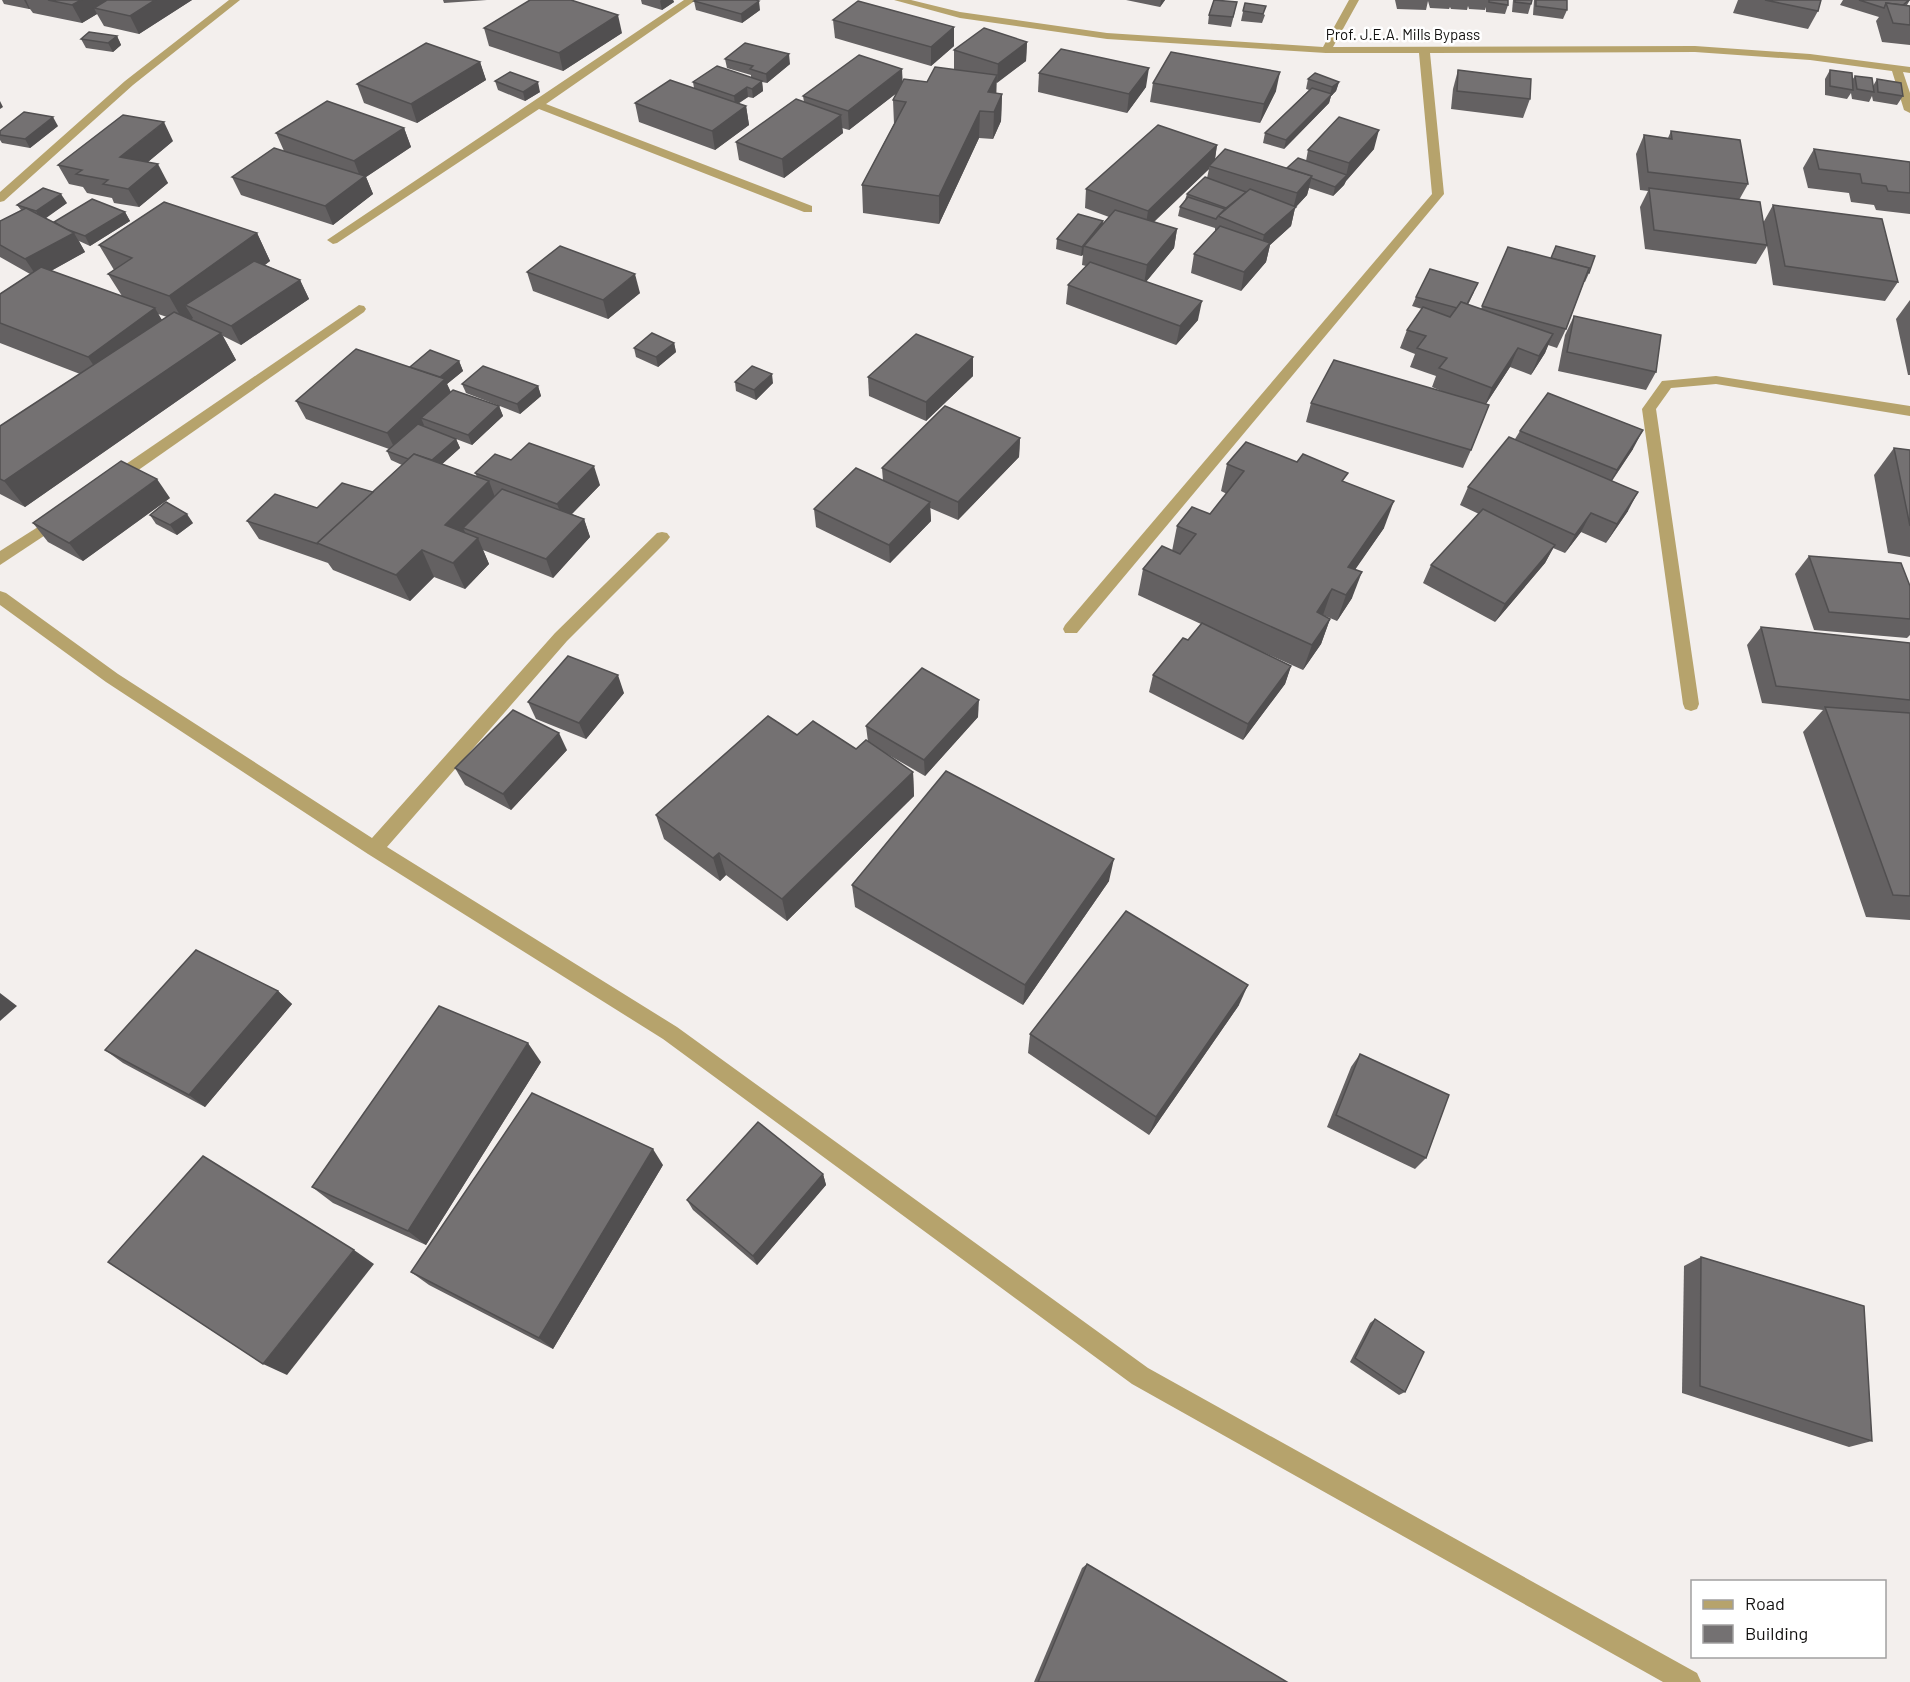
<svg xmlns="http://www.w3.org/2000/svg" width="1910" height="1682" font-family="Barlow,sans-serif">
  <rect width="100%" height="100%" fill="#f3efed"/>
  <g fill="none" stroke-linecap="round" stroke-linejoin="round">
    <g fill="#b6a36c" fill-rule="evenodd">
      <polygon points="229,0 240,0 133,85 4,201 0,202 0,192 125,81"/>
      <polygon points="684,0 696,0 546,104 812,206 812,212 804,212 539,109 337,243 333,244 327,240"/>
      <polygon points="894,0 911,0 960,12 1107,33 1323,47 1349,0 1359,0 1333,47 1695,46 1810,54 1910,67 1910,73 1903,72 1910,93 1910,113 1904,110 1892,71 1810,60 1695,52 1430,53 1444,194 1077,633 1065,633 1063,629 1065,625 1432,194 1419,53 1326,53 1107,39 960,18"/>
      <polygon points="359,305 364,306 366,309 364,312 117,485 107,485 105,481 107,477"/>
      <polygon points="1716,376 1910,406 1910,416 1716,384 1671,388 1656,409 1699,704 1697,709 1691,711 1685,709 1683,704 1642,409 1662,381"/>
      <polygon points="60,513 67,518 65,522 0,565 0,551"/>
      <polygon points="662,532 667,533 670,537 667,541 567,641 387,847 677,1027 1148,1368 1697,1673 1701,1682 1663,1682 1132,1384 663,1039 368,854 106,682 0,605 0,591 6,593 118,674 372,838 555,633 657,533"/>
    </g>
  </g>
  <g fill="#646162" fill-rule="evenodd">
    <polygon points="2,0 192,0 139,34 104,26 97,14 82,23 33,13 30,9 29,9 4,4"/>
    <polygon points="443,0 487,0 444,3"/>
    <polygon points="641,0 673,0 674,2 662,10 642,4"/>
    <polygon points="1126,0 1165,0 1160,7"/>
    <polygon points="1395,0 1508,0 1508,5 1505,14 1486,12 1486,7 1485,10 1469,9 1468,6 1467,10 1451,9 1450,7 1449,9 1430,8 1428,1 1426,10 1397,9"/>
    <polygon points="1513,0 1532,0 1531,4 1528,14 1512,12"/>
    <polygon points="1534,0 1567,0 1567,10 1563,19 1533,15"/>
    <polygon points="1738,0 1821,0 1818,11 1808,29 1733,13"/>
    <polygon points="1843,0 1910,0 1907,5 1910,6 1910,45 1882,42 1876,21 1879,17 1840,5"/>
    <polygon points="694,1 760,10 742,23 696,10"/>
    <polygon points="1245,3 1265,15 1262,23 1241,21"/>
    <polygon points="1235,11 1231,27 1208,24 1209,15"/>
    <polygon points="833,20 954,46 931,66 835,38"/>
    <polygon points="484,28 622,33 563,71 489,46"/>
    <polygon points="117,36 121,45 113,52 86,48 81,39"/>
    <polygon points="1027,42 1026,61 996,83 996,93 1002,94 1001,121 993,139 979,138 939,224 863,213 862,185 894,124 893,100 898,92 849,130 842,128 843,133 784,178 739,160 736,142 804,102 803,96 903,82 927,82 957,70 954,69 954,50"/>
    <polygon points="725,59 790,64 767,83 762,82 763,91 753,98 748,97 738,104 746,106 749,125 715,150 639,122 635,103 694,88 693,82 751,78 751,75 727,68"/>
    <polygon points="480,62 486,80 417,123 364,103 357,84"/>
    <polygon points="1458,70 1530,99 1523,118 1451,109 1453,89"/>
    <polygon points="1830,70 1852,80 1855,76 1873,86 1877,79 1903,96 1897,105 1873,101 1872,96 1869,102 1852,99 1851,93 1847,99 1825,95 1825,79"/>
    <polygon points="1039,73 1146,87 1127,113 1038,92"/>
    <polygon points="1308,79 1339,82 1336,91 1331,96 1329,103 1284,149 1263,143 1265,133 1309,90 1306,89"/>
    <polygon points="495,81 540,92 525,101 498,90"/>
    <polygon points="1153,83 1276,91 1260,123 1150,102"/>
    <polygon points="58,126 30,148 2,143 0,140 0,131"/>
    <polygon points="404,128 411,147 366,177 373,194 333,225 241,195 232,177 284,151 276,133"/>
    <polygon points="1671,131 1748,184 1739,200 1763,223 1773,205 1898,282 1885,301 1773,285 1767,246 1756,264 1645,249 1640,207 1648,191 1640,190 1636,154 1644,135 1668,138"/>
    <polygon points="173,141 148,162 168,183 139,207 114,203 112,198 87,193 83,187 69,184 58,165"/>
    <polygon points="1217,145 1215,160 1287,168 1306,161 1308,150 1374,149 1346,181 1344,185 1333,196 1309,188 1307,195 1295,208 1291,226 1270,245 1266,262 1241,291 1191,273 1194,254 1215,232 1215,228 1178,216 1180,207 1185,200 1187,194 1207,178 1209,169 1154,222 1177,229 1174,248 1146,282 1198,320 1176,345 1066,304 1068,285 1086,266 1082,265 1083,255 1081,256 1056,249 1057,239 1103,223 1109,217 1085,208 1086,189"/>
    <polygon points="1814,149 1910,162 1910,214 1876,210 1874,205 1851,202 1849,193 1808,188 1803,168"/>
    <path d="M67,203l-22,15 9,4 71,-10 5,9 -40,25 -11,-5 6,11 -34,19 71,25 -14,-22 6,-4 -15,-25 158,-12 13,28 -5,4 35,15 9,19 -68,46 -18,-9 13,24 -211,147 -25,-13v-68l80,-52 -80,-31v-49l30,-20 -30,-17v-36l21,-11 -4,-5zM158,314l9,3 -5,3z"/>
    <polygon points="1508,247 1589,273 1585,282 1584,282 1566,329 1557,348 1548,345 1545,353 1531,375 1510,367 1486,404 1471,450 1463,468 1306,422 1311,403 1446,393 1432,387 1436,376 1410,367 1415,354 1400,348 1407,330 1422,309 1412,306 1416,297 1474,292 1468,305 1481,309"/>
    <polygon points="527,272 640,293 608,319 533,291"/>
    <polygon points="1910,300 1910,375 1908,375 1896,319"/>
    <polygon points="1574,316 1656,372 1646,390 1558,371 1565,335"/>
    <polygon points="674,343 676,352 658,367 636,357 634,348"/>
    <polygon points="973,357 973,376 926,421 869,396 868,377"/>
    <polygon points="459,361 463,371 447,384 451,392 499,406 503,416 472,445 456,439 460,448 442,464 477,477 475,473 511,460 600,485 572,514 584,519 590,537 553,578 483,550 489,564 465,589 434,577 410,601 333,570 328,563 259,539 247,521 317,508 373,492 402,465 391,460 387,451 389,449 306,419 296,401 410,367"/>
    <polygon points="735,382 773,383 756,400 736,391"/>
    <polygon points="462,384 538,386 541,396 520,414 466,393"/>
    <polygon points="1520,431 1633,449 1612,481 1628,511 1606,543 1581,532 1565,553 1553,548 1545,563 1495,622 1423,583 1431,565 1479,514 1460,505 1468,487 1515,439"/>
    <polygon points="1020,438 1019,457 958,520 930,508 931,521 890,563 816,527 814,509 883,481 882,468"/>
    <polygon points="1894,448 1910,450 1910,557 1888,553 1874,475"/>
    <polygon points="1227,464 1345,482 1384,528 1355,569 1352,598 1337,621 1323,615 1330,619 1321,644 1303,670 1249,646 1291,666 1285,684 1243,740 1149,692 1153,675 1188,640 1201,624 1138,595 1143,569 1172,551 1177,526 1210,514 1227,494 1221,491"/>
    <polygon points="170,498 83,561 48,542 33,523"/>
    <polygon points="150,515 193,523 177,535 156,524"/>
    <polygon points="1809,556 1910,586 1910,635 1907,638 1814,630 1795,574"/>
    <polygon points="1761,627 1910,643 1910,920 1866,917 1803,732 1823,710 1762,703 1747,645"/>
    <polygon points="624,693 586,739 536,719 528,702"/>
    <polygon points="978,717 925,776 880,750 913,772 914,796 787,921 726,875 720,881 664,839 656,815 797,735 856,749 868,742 866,726"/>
    <polygon points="567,750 511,810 465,785 455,768"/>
    <polygon points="1109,881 1023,1005 855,907 852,885"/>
    <polygon points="278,991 292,1004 205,1107 123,1063 105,1050"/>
    <polygon points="1239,1005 1149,1135 1028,1053 1030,1034"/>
    <polygon points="1360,1054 1426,1158 1415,1169 1327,1127 1351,1067"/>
    <polygon points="541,1062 426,1245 333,1203 312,1187"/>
    <polygon points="663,1165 553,1349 429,1285 411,1272"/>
    <polygon points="823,1174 826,1185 757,1265 693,1210 687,1200"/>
    <polygon points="1701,1257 1872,1441 1849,1447 1682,1393 1684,1266"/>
    <polygon points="1375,1319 1405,1392 1399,1395 1350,1362 1370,1323"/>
    <polygon points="1087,1564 1287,1682 1034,1682 1082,1568"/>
  </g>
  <g fill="#514f50">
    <polygon points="24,0 26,0 30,9 29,9"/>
    <polygon points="81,0 119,0 94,8 97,14 82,23 72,5"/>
    <polygon points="155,0 192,0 139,34 130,16"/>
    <polygon points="661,0 673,0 674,2 662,10 660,1"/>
    <polygon points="1161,0 1165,0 1160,7"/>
    <polygon points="759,1 760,10 742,23 741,14"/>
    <polygon points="618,15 622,33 563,71 559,53"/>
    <polygon points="954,27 954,46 931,66 931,47"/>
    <polygon points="117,36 121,45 113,52 108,43"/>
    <polygon points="1027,42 1026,61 997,83 998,64"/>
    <polygon points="789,54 790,64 767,83 766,74"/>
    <polygon points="480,62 486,80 417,123 411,104"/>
    <polygon points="1149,68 1146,87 1127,113 1129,94"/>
    <polygon points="902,69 903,88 849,130 848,111"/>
    <polygon points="1280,72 1276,91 1260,123 1264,104"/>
    <polygon points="997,75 996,102 988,92"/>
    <polygon points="762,81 763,91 753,98 752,89"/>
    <polygon points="538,82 540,92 525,101 523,92"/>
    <polygon points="1339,82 1336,91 1331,96 1329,103 1284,149 1286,140 1330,95 1332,87"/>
    <polygon points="747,87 748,97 735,105 734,96"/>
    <polygon points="1002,94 1001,121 993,139 994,112"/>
    <polygon points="0,101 3,107 0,109"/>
    <polygon points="746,106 749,125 715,150 712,131"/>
    <polygon points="980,111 979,138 939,224 939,196"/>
    <polygon points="841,115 843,133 784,178 782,159"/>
    <polygon points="53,117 58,126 30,148 25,139"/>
    <polygon points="164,122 173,141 131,176 120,157"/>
    <polygon points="404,128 411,147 366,177 373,194 333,225 325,206 361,179 354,161"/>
    <polygon points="1379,130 1374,149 1346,181 1344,185 1333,196 1335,187 1346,176 1349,163"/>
    <polygon points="1217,145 1214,164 1209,166 1209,169 1145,230 1148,211"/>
    <polygon points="158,164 168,183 139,207 128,189"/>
    <polygon points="1312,176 1307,195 1295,208 1291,226 1270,245 1266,262 1241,291 1244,272 1260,254 1264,235 1293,209 1297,193"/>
    <polygon points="61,194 67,203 42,221 36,211"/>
    <polygon points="125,212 130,221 90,246 85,236"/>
    <polygon points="1103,221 1102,231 1084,246 1083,255 1081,256 1082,247"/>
    <polygon points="1177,229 1174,248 1144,284 1147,265"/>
    <polygon points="74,233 85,252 38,278 25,259"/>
    <polygon points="257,233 270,261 201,312 185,305 193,318 185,324 169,296"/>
    <polygon points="635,274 640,293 608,319 603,300"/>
    <polygon points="300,280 309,299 241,345 231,326"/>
    <polygon points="1202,301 1198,320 1176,345 1180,326"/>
    <polygon points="155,308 171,336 106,384 88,357"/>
    <polygon points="221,333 236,360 25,507 4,481"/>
    <polygon points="1553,334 1545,353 1531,375 1539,356"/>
    <polygon points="674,343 676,352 658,367 656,357"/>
    <polygon points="1518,348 1510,367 1484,407 1492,388"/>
    <polygon points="973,357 973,376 926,421 926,402"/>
    <polygon points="459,361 463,371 447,384 453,398 421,418 424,425 396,451 387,433 438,379"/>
    <polygon points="772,374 773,383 756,400 754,390"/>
    <polygon points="538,386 541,396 520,414 517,404"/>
    <polygon points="499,406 503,416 472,445 468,435"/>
    <polygon points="1643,430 1633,449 1606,489 1617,470"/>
    <polygon points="1020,438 1019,457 958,520 958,502"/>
    <polygon points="456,439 460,448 429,476 425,466"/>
    <polygon points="594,466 600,485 564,522 557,504"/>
    <polygon points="157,479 170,498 83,561 69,543"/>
    <polygon points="489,481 499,508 463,528 469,540 445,525"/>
    <polygon points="1638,492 1628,511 1606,543 1617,524"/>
    <polygon points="1394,501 1384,528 1339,593 1348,567"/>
    <polygon points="930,502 931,521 890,563 889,545"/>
    <polygon points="1591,513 1581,532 1565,553 1575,535"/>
    <polygon points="187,514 193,523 177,535 170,525"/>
    <polygon points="584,519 590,537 553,578 546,559"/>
    <polygon points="478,538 489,564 465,589 453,563"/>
    <polygon points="1555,545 1545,563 1495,622 1505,604"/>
    <polygon points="422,550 434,577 410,601 396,575"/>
    <polygon points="1362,572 1352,598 1337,621 1346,595"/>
    <polygon points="1332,589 1323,615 1317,612"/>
    <polygon points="1330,619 1321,644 1303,670 1312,645"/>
    <polygon points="1291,666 1285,684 1243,740 1248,724"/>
    <polygon points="618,675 624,693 586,739 579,723"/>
    <polygon points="979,700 978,717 925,776 924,760"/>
    <polygon points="559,733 567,750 511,810 503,794"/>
    <polygon points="913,772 914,796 787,921 782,899"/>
    <polygon points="719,853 726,875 720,881 713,858"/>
    <polygon points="1114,859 1109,881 1023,1005 1025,985"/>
    <polygon points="1248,985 1239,1005 1149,1135 1156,1117"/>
    <polygon points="278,991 292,1004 205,1107 189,1095"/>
    <polygon points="0,993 17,1006 0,1021"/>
    <polygon points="528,1043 541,1062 426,1245 408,1231"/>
    <polygon points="653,1149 663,1165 553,1349 539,1338"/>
    <polygon points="823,1174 826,1185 757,1265 753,1256"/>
    <polygon points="354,1250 374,1264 287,1375 263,1364"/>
  </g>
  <g fill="#747172" stroke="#514f50" stroke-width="1.5">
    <polygon points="48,0 81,0 72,5"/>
    <polygon points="107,0 155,0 130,16 94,8"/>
    <polygon points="530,0 571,0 618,15 559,53 484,28"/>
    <polygon points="696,0 756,0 759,1 741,14 694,1"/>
    <polygon points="1214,0 1237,2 1233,17 1209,15"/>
    <polygon points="1489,0 1508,0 1508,5 1489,2"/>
    <polygon points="1515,0 1532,0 1531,4 1515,2"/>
    <polygon points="1536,0 1567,0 1567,10 1536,6"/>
    <polygon points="1765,0 1821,0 1818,11"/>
    <polygon points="1859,0 1909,0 1903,5 1886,3 1884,8"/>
    <polygon points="858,1 954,27 931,47 833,20"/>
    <polygon points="1245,3 1266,6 1263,14 1243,11"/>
    <polygon points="1886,3 1910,6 1910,25 1893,23"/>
    <polygon points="984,28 1027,42 998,64 954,50"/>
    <polygon points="89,32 117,36 108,43 81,39"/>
    <polygon points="426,43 480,62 411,104 357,84"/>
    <polygon points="745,43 789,54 766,74 750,69 753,66 725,59"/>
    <polygon points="1061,49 1149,68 1129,94 1039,73"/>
    <polygon points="1171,52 1280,72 1264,104 1153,83"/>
    <polygon points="859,55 902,69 848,111 803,96"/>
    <polygon points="717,66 762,81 752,89 747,87 734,96 693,82"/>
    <polygon points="935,67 997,75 988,92 1002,94 994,112 980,111 939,196 862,185 906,102 893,100 904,79 927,82"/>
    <polygon points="1458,70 1531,79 1530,99 1457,91"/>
    <polygon points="1830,70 1852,73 1853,90 1830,86"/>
    <polygon points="510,72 538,82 523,92 495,81"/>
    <polygon points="1315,73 1339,82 1332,87 1308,79"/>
    <polygon points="1855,76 1872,78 1874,92 1857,89"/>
    <polygon points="1877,79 1901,83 1903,96 1878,92"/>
    <polygon points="670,80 746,106 712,131 635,103"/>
    <polygon points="1312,88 1332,94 1286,140 1265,133"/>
    <polygon points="796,99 841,115 782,159 736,142"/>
    <polygon points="327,101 404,128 354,161 276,133"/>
    <polygon points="24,112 53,117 25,139 0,135 0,131"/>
    <polygon points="123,115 164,122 120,157 158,164 128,189 103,184 108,180 76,174 82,170 58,165"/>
    <polygon points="1339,117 1379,130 1349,163 1308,150"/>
    <polygon points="1158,125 1217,145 1148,211 1086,189"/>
    <polygon points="1671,131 1740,140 1748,184 1648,172 1644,135 1672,139"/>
    <polygon points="274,148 365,176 325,206 232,177"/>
    <polygon points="1225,149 1312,176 1297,193 1209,166"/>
    <polygon points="1814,149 1910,162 1910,193 1888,191 1886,186 1862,183 1860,174 1819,169"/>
    <polygon points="1298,158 1347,175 1335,187 1311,178 1312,176 1287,168"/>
    <polygon points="1205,177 1246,192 1226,208 1187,194"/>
    <polygon points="43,188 61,194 36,211 17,205"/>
    <polygon points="1649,188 1760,202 1767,245 1654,230"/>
    <polygon points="1250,189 1296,207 1264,235 1218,216"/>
    <polygon points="1188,197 1225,209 1218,216 1216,219 1180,207"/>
    <polygon points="92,199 125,212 85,236 66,229 54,222"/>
    <polygon points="164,202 257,233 169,296 108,274 132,258 99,245"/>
    <polygon points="1773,205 1882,219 1898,282 1785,266"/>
    <polygon points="26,208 74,233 25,259 0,245 0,221"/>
    <polygon points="1115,210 1177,229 1147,265 1084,246"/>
    <polygon points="1078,214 1103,221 1082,247 1057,239"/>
    <polygon points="1220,226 1270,243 1244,272 1194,254"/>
    <polygon points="560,246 635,274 603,300 527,272"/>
    <polygon points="1556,246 1595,256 1589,273 1587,272 1589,268 1551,258"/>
    <polygon points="1508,247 1589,268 1566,329 1482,306"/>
    <polygon points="254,261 300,280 231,326 185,305"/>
    <polygon points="1090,262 1202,301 1180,326 1068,285"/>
    <polygon points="41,267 155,308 88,357 0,323 0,294"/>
    <polygon points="1430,269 1478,283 1467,304 1461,302 1457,308 1416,297"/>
    <polygon points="1461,302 1553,334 1539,356 1518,348 1492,388 1439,368 1447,358 1417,348 1426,336 1407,330 1423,307 1450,317"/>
    <polygon points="174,312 221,333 4,481 0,479 0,426"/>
    <polygon points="1574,316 1661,335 1656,372 1567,352"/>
    <polygon points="652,333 674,343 656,357 634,348"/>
    <polygon points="916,334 973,357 926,402 868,377"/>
    <polygon points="356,349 445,379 387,433 296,401"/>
    <polygon points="430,350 459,361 440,377 410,367"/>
    <polygon points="1334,360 1489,405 1471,450 1311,403"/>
    <polygon points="483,366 538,386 517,404 462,384"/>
    <polygon points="752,366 772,374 754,390 735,382"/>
    <polygon points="453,390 499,406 468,435 421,418"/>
    <polygon points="1548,393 1643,430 1617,470 1520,431"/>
    <polygon points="945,406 1020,438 958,502 882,468"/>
    <polygon points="418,424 456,439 432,460 414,454 408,459 387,451"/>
    <polygon points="1509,437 1638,492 1617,524 1591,513 1575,535 1468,487"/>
    <polygon points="1246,442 1297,462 1303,454 1348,473 1342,481 1394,501 1348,567 1362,572 1346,595 1332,589 1317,612 1330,619 1312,645 1143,569 1162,546 1180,554 1196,534 1177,526 1192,507 1210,514 1244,471 1227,464"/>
    <polygon points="529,443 594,466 557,504 475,473 495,454 511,460"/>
    <polygon points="1894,448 1910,450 1910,526"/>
    <polygon points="414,454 489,481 445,525 478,538 453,563 422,550 396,575 317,543"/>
    <polygon points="121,461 157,479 69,543 33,523"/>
    <polygon points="856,468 930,502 889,545 814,509"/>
    <polygon points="342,483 373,492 317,543 318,544 247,521 275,494 317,508"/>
    <polygon points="502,489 584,519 546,559 463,528"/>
    <polygon points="166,502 187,514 170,525 150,515"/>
    <polygon points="1483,509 1555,545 1505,604 1431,565"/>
    <polygon points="1809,556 1901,563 1910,586 1910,619 1829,612"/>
    <polygon points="1202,623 1291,666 1248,724 1153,675 1183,638 1188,640"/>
    <polygon points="1761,627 1910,643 1910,700 1776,686"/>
    <polygon points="568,656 618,675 579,723 528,702"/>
    <polygon points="922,668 979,700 924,760 866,726"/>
    <polygon points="1825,707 1910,713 1910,896 1893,895"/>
    <polygon points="513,710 559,733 503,794 455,768"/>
    <polygon points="768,716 797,735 813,721 856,749 866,740 913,772 782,899 719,853 713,858 656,815"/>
    <polygon points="946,771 1114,859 1025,985 852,885"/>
    <polygon points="1126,911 1248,985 1156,1117 1030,1034"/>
    <polygon points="196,950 278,991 189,1095 105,1050"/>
    <polygon points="439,1006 528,1043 408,1231 312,1187"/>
    <polygon points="1360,1054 1449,1095 1426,1158 1336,1115"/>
    <polygon points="532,1093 653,1149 539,1338 411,1272"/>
    <polygon points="758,1122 823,1174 753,1256 687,1200"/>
    <polygon points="203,1156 354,1250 263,1364 108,1262"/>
    <polygon points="1701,1257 1864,1306 1872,1441 1700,1386"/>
    <polygon points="1375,1319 1424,1352 1405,1392 1355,1358"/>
    <polygon points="1087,1564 1287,1682 1038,1682"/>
  </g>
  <g text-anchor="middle" stroke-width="5" stroke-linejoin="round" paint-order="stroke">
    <g font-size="15" fill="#131211" stroke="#fff">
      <text x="1403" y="40">Prof. J.E.A. Mills Bypass</text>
    </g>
  </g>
  <rect x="1691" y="1580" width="195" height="78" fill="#ffffff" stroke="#a1a0a0" stroke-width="1.5"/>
  <rect x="1703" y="1600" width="30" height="9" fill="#b6a36c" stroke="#a1a0a0" stroke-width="1.5"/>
  <text x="1745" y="1610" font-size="18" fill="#131211">Road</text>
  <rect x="1703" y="1625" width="30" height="18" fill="#747172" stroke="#a1a0a0" stroke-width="1.5"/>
  <text x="1745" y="1640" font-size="18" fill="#131211">Building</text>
</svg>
